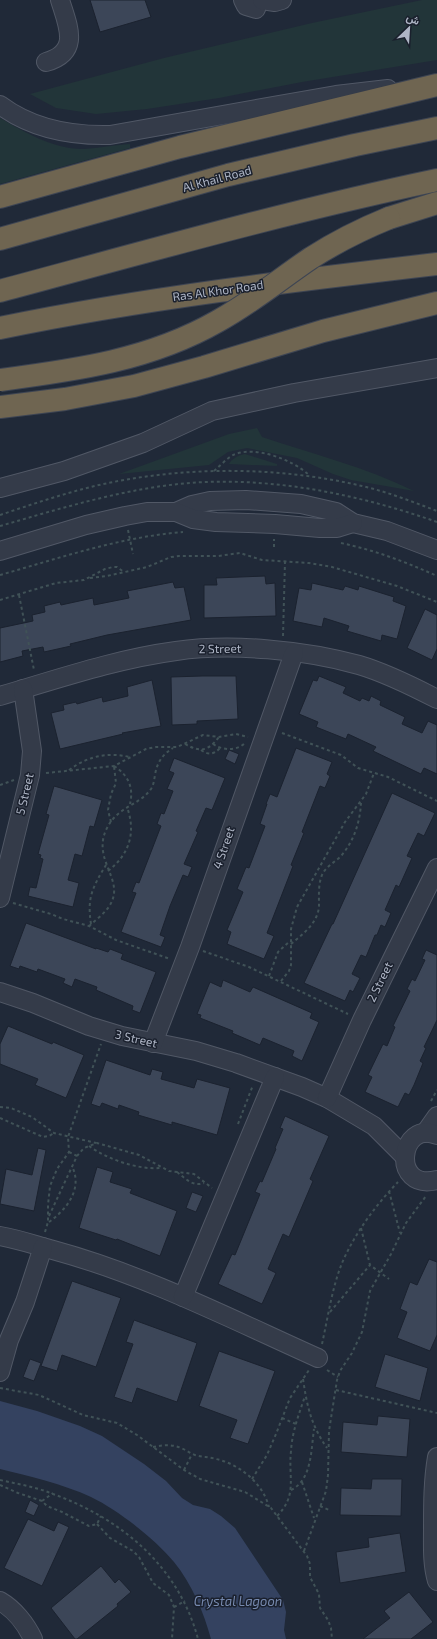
<svg xmlns="http://www.w3.org/2000/svg" width="437" height="1639" font-family="'Exo 2',Vazirmatn,sans-serif">
  <rect width="100%" height="100%" fill="#202938"/>
  <g fill="#223539">
    <polygon points="422,0 437,0 437,60 302,82 219,98 147,109 96,114 56,108 30,94 164,58 312,23"/>
    <path d="M0,118c24,14 55,32 84,31 15,-1 31,-4 46,-5v4l-130,36z"/>
    <path d="M257,428l5,9c51,17 103,30 152,54l-63,-11 -18,-6 -36,-16 -50,-10 -19,4 -19,13 -90,9 110,-40z"/>
    <path d="M245,454l32,10v2l-48,-2c2,-5 10,-9 16,-10z"/>
  </g>
  <path fill="#344260" d="M0,1401l37,10 43,15 22,10 42,28 22,17 16,17 11,7 17,4 11,7 14,12 48,72 3,12 -2,18 2,9h-75c-7,-26 -19,-55 -37,-77 -19,-23 -56,-52 -83,-65 -28,-13 -62,-21 -91,-28z"/>
  <g fill="#3c4658" stroke="#1b222f">
    <polygon points="90,0 145,0 151,17 100,32"/>
    <polygon points="265,576 266,584 275,583 276,616 204,618 204,585 217,585 216,578"/>
    <polygon points="173,582 175,588 184,587 191,620 107,635 70,644 71,646 44,652 43,647 22,651 23,656 0,662 0,628 33,621 32,615 45,612 44,606 60,602 61,605 93,598 94,605 129,598 127,591"/>
    <polygon points="312,583 343,590 345,586 358,590 359,586 394,597 393,601 406,606 397,639 382,635 381,641 347,631 349,626 324,618 322,627 293,621 299,588 311,590"/>
    <polygon points="425,609 437,615 437,649 432,660 407,648"/>
    <polygon points="202,676 236,676 238,719 197,721 197,724 172,725 171,677"/>
    <polygon points="319,676 346,687 343,693 360,701 362,698 369,701 371,696 381,701 380,705 405,717 402,724 422,733 428,721 437,725 437,774 424,768 421,774 373,751 376,747 348,734 346,739 316,727 318,722 299,714 313,680 317,681"/>
    <polygon points="152,680 161,726 122,733 123,734 60,749 51,713 64,710 63,705 76,702 77,704 102,697 103,702 128,696 127,687"/>
    <polygon points="296,748 332,762 327,774 330,776 325,788 320,786 302,832 304,833 291,865 293,866 267,933 274,936 264,959 227,944 231,932 227,930 243,892 237,889 246,867 249,868 265,826 260,824 267,804 266,804 270,794 277,797"/>
    <polygon points="229,750 239,754 235,764 225,759"/>
    <polygon points="174,758 225,778 212,810 206,808 196,831 198,832 184,864 192,867 188,877 183,875 170,906 160,935 165,937 161,947 121,932 136,893 132,892 136,882 139,883 161,826 157,824 161,813 164,814 173,791 167,789 174,773 169,771"/>
    <polygon points="54,786 102,800 94,827 90,826 82,856 75,854 68,880 79,883 73,907 28,896 30,887 36,888 43,859 40,858 41,855 38,854 49,815 46,814"/>
    <polygon points="392,793 435,813 424,836 418,833 407,856 412,858 399,887 396,885 385,910 391,913 385,927 381,925 377,935 375,935 366,957 361,955 352,974 360,978 353,992 350,990 345,1001 304,983 332,924 333,924"/>
    <polygon points="26,923 96,949 96,948 108,952 110,949 123,954 121,959 156,972 140,1013 132,1010 133,1006 96,990 97,987 75,979 72,987 63,983 65,979 38,969 37,972 20,966 19,969 10,966"/>
    <polygon points="426,950 437,955 437,1020 424,1047 426,1048 420,1061 423,1063 414,1085 409,1095 405,1093 398,1107 365,1092 372,1077 368,1075 383,1044 387,1046 395,1027 393,1026 410,991 407,989 412,979 415,981 425,960 422,959"/>
    <polygon points="223,980 250,992 253,987 312,1013 310,1018 319,1022 302,1061 292,1056 294,1051 263,1038 260,1045 232,1033 233,1031 200,1018 201,1015 197,1014 210,982 221,987"/>
    <polygon points="8,1026 52,1044 53,1042 84,1055 66,1098 35,1085 38,1079 0,1064 0,1044"/>
    <polygon points="106,1060 150,1075 152,1069 163,1072 161,1079 194,1088 197,1079 230,1088 217,1135 172,1122 172,1125 138,1115 139,1112 119,1105 118,1109 102,1103 100,1107 91,1104"/>
    <polygon points="285,1116 329,1136 310,1179 313,1181 289,1237 283,1234 268,1269 276,1273 262,1304 218,1284 232,1254 235,1255 260,1194 255,1192 260,1181 262,1182 276,1149 275,1148 283,1129 280,1128"/>
    <polygon points="38,1148 46,1150 34,1211 0,1204 6,1169 32,1175"/>
    <polygon points="97,1167 113,1172 110,1182 132,1189 130,1193 177,1211 160,1256 117,1239 116,1240 79,1228"/>
    <polygon points="192,1192 203,1196 196,1212 186,1208"/>
    <polygon points="429,1259 437,1262 437,1335 430,1351 397,1338 407,1312 400,1309 410,1282 417,1285"/>
    <polygon points="72,1281 121,1298 96,1367 62,1355 57,1371 41,1366"/>
    <polygon points="134,1320 197,1343 177,1402 137,1388 132,1403 114,1397 133,1344 126,1342"/>
    <polygon points="219,1351 275,1371 248,1444 230,1438 237,1420 199,1406"/>
    <polygon points="385,1354 428,1368 420,1401 375,1387"/>
    <polygon points="30,1359 41,1363 34,1381 23,1377"/>
    <polygon points="378,1416 410,1419 407,1457 341,1452 343,1422 377,1425"/>
    <polygon points="372,1479 402,1479 401,1516 340,1515 341,1488 371,1489"/>
    <polygon points="30,1500 39,1505 34,1516 25,1512"/>
    <polygon points="28,1519 54,1531 58,1522 69,1527 42,1586 4,1568"/>
    <polygon points="400,1533 406,1572 340,1583 336,1552 369,1547 368,1538"/>
    <polygon points="101,1566 115,1583 119,1579 131,1592 117,1604 118,1606 77,1639 75,1639 51,1608"/>
    <polygon points="409,1592 433,1622 411,1639 363,1639 390,1618 384,1611"/>
  </g>
  <g fill="none" stroke-linecap="round" stroke-linejoin="round">
    <g stroke="#515866" stroke-width="20">
      <g id="minor">
        <polyline points="243,0 246,6 256,9"/>
        <polyline points="262,0 275,2 282,0"/>
        <path d="M46,62c35,-10 22,-36 14,-62"/>
        <path d="M0,105c32,24 70,31 110,30l226,-40 52,-6"/>
        <polyline points="0,488 64,471 143,443 212,411 294,393 437,368"/>
        <polyline points="176,512 192,505 210,501 246,500 301,504 336,512 353,523 387,531 437,550"/>
        <polyline points="0,551 86,525 125,516 147,512 176,512 193,519 216,522 275,524 320,528 337,528 353,523"/>
        <path d="M0,696c58,-17 116,-37 176,-45 56,-8 129,-1 183,14 27,8 53,21 78,34"/>
        <polyline points="0,898 30,775 32,751 23,689"/>
        <polyline points="0,992 33,1003 89,1026 122,1036 196,1051 236,1063 302,1087 327,1098 374,1126 404,1156"/>
        <polyline points="153,1043 190,947 294,653"/>
        <polyline points="327,1098 362,1020 437,868"/>
        <polyline points="425,1133 437,1116"/>
        <path d="M437,1135c-38,-16 -47,57 0,45"/>
        <path d="M0,1236c18,3 35,9 53,14 92,25 178,69 265,108"/>
        <polyline points="183,1297 275,1077"/>
        <polyline points="0,1372 9,1340 25,1302 43,1247"/>
        <path d="M437,1457c-4,24 -4,47 -4,71 0,18 -1,36 4,53"/>
        <path d="M0,1601c14,8 26,23 33,38"/>
      </g>
    </g>
    <g stroke="#3e4553" stroke-width="24">
      <g id="highway">
        <polyline points="0,197 180,147 437,85"/>
        <polyline points="389,218 437,203"/>
        <polyline points="0,239 228,175 355,145 437,128"/>
        <path d="M0,291c145,-39 290,-80 437,-111"/>
        <path d="M0,328c145,-30 291,-47 437,-64"/>
        <polyline points="0,407 65,399 134,386 204,367 323,331 437,303"/>
      </g>
    </g>
    <g stroke="#405257" stroke-width="2" stroke-dasharray="3 3" stroke-linecap="butt">
      <path d="M214,471c6,-5 12,-12 19,-16 22,-10 60,5 76,20"/>
      <path d="M0,515c33,-11 65,-22 99,-30 85,-19 178,-19 263,1 26,6 51,16 75,25"/>
      <path d="M0,526c66,-19 135,-41 205,-44 79,-3 158,14 232,40"/>
      <polyline points="128,530 133,554"/>
      <path d="M341,543c33,7 65,19 96,33"/>
      <polyline points="274,547 274,539"/>
      <path d="M0,575c60,-17 120,-38 183,-43"/>
      <polyline points="90,578 107,576 147,567 171,557 179,556 218,556 240,553 262,560 309,563 332,567 397,586 437,602"/>
      <polyline points="19,595 34,670"/>
      <polyline points="0,600 56,583 84,580 105,569 113,567 117,567 124,572"/>
      <polyline points="283,636 285,561"/>
      <polyline points="282,733 341,755 358,768 388,777 437,801"/>
      <path d="M185,744c16,9 23,7 34,-7"/>
      <path d="M213,744c10,7 25,7 33,-2"/>
      <path d="M201,750c7,5 13,5 19,-2"/>
      <path d="M114,766c14,9 20,21 16,38"/>
      <path d="M69,770c19,-14 38,-18 61,-13"/>
      <polyline points="46,773 114,766 146,749 156,747 177,747 203,735 219,737 236,734 248,737"/>
      <polyline points="0,785 14,780"/>
      <polyline points="111,822 108,810 111,794 116,783 114,766"/>
      <path d="M108,871c22,-17 28,-39 19,-64"/>
      <polyline points="13,903 51,914 63,919 89,926 116,940 170,959"/>
      <path d="M91,924c-4,-26 1,-36 15,-59"/>
      <path d="M89,926c8,-7 19,-15 23,-25 10,-23 -19,-42 -6,-71 11,-24 33,-24 45,-41 3,-5 3,-9 4,-14 2,-13 8,-21 18,-27"/>
      <path d="M291,944c12,-10 27,-21 28,-38 0,-11 -1,-24 4,-33 4,-7 12,-11 18,-17 13,-15 19,-34 20,-53"/>
      <polyline points="203,951 249,967 348,1014"/>
      <polyline points="269,976 278,952 290,941"/>
      <polyline points="281,981 289,971 291,965 291,929 297,907 345,822 366,794 374,773"/>
      <polyline points="431,1101 437,1090"/>
      <polyline points="0,1107 11,1108 32,1117 54,1133 96,1143"/>
      <polyline points="0,1118 43,1137 49,1136 54,1133"/>
      <polyline points="238,1124 253,1085"/>
      <path d="M89,1146c18,13 49,24 71,22"/>
      <polyline points="69,1152 77,1156"/>
      <path d="M177,1172c9,7 16,15 27,11"/>
      <polyline points="389,1191 400,1233"/>
      <polyline points="49,1216 77,1156 84,1148 97,1143 139,1155 169,1171 194,1174 212,1188"/>
      <path d="M49,1222c18,-13 34,-33 23,-56"/>
      <polyline points="361,1228 370,1265 389,1279"/>
      <polyline points="45,1232 48,1222 48,1205 50,1186 57,1169 69,1152 68,1137 101,1044"/>
      <polyline points="330,1312 370,1265"/>
      <path d="M322,1344c6,-27 10,-56 20,-81 13,-30 33,-57 56,-81"/>
      <polyline points="327,1370 338,1377"/>
      <path d="M303,1379c4,27 8,46 24,69"/>
      <polyline points="0,1388 39,1395 83,1415 117,1423 137,1435 184,1470 200,1479 245,1492 271,1508 307,1556 310,1564 310,1577 319,1594 320,1608 328,1620 331,1628 332,1639"/>
      <polyline points="336,1390 437,1413"/>
      <polyline points="282,1418 296,1424"/>
      <path d="M153,1447c10,-2 19,-3 28,1 5,2 9,5 14,7 7,2 14,2 21,4 23,5 47,24 53,48"/>
      <polyline points="184,1470 192,1454"/>
      <polyline points="252,1479 267,1455 276,1434 290,1398 309,1370"/>
      <path d="M0,1480c18,4 36,7 53,14 69,25 126,73 145,145"/>
      <polyline points="302,1482 314,1518"/>
      <polyline points="0,1485 18,1493 42,1501 47,1506 62,1512 89,1526 97,1524 101,1516"/>
      <path d="M291,1490c21,-10 20,-40 23,-61"/>
      <polyline points="42,1501 53,1493"/>
      <polyline points="320,1506 329,1510"/>
      <path d="M277,1516c21,-21 11,-39 14,-65 1,-19 8,-37 14,-55"/>
      <polyline points="97,1524 110,1538 133,1551 139,1557 153,1583 169,1595 174,1607 172,1639"/>
      <polyline points="304,1551 326,1491 328,1475 329,1431 337,1380 340,1371 352,1353 362,1332 370,1291 391,1254 406,1223 426,1196"/>
      <polyline points="174,1607 185,1601"/>
    </g>
    <use href="#minor" stroke="#343b49" stroke-width="18"/>
    <use href="#highway" stroke="#6f6551" stroke-width="22"/>
    <g stroke="#3e4553" stroke-width="24" stroke-linecap="butt">
      <path id="highway-bridge" d="M0,380c76,-10 150,-20 218,-59 33,-18 62,-42 93,-63 25,-16 51,-29 78,-40"/>
    </g>
    <use href="#highway-bridge" stroke="#6f6551" stroke-width="22"/>
  </g>
  <g text-anchor="middle" stroke-width="3" stroke-linejoin="round" paint-order="stroke">
    <g font-size="12" fill="#aeb5c5" stroke="#1a202d">
      <text transform="translate(217 179) rotate(-15)" y="4">Al Khail Road</text>
      <text transform="translate(218 291) rotate(-8)" y="4">Ras Al Khor Road</text>
      <text transform="translate(220 649) rotate(-1)" y="4">2 Street</text>
      <text transform="translate(25 794) rotate(-77)" y="4">5 Street</text>
      <text transform="translate(224 848) rotate(-71)" y="4">4 Street</text>
      <text transform="translate(380 982) rotate(-64)" y="4">2 Street</text>
      <text transform="translate(136 1039) rotate(13)" y="4">3 Street</text>
    </g>
    <g font-size="13" font-style="italic" fill="#7689ae" stroke="#1a202d">
      <text x="238" y="1606">Crystal Lagoon</text>
    </g>
  </g>
  <g transform="translate(409 28) rotate(25)" stroke="#1a202d" stroke-width="3" paint-order="stroke">
  <path d="M0-3L7 15L0 10L-7 15Z" fill="#aeb5c5"/>
  <text y="-6" font-size="11" font-weight="bold" text-anchor="middle" fill="#aeb5c5">ش</text>
  </g>
</svg>
